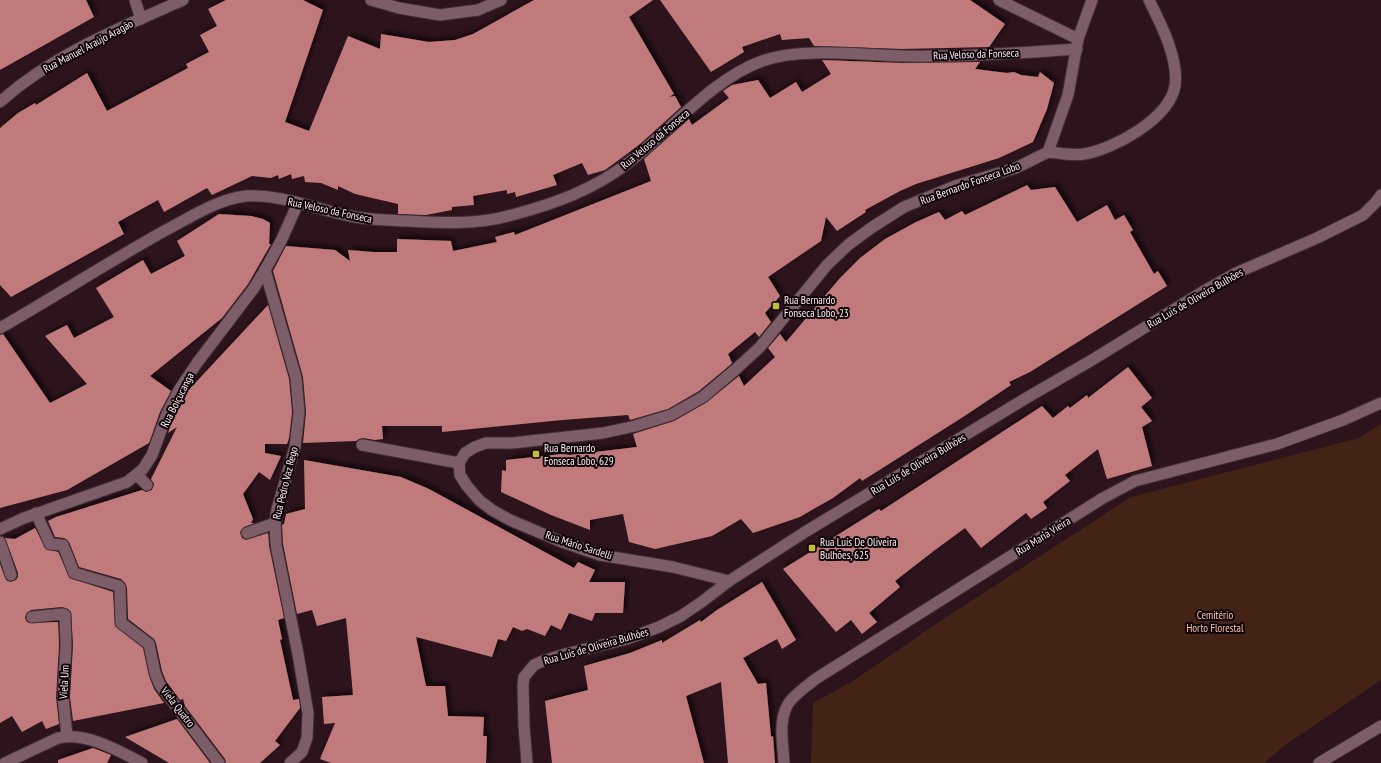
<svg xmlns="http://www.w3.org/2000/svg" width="1381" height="763" font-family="'PT Sans Narrow',sans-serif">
  <defs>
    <filter id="shadow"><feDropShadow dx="3.5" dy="-3.5" stdDeviation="2" flood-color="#0009"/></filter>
  </defs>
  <rect width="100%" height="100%" fill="#2c131c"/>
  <polygon fill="#442317" points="1381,424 1381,680 1284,746 1264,763 811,763 813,703 853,681 939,622 1131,497 1359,438"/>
  <g fill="#c17a7b" filter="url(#shadow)">
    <polygon points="0,0 86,0 94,17 0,70"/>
    <polygon points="226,0 303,0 323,10 285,122 309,131 348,36 380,49 381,34 429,42 455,40 473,34 534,0 653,0 629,17 674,94 669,97 675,96 681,107 639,145 605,170 588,175 582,163 553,175 557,185 516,197 515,192 507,194 507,190 473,196 474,205 452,207 452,210 426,215 398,214 398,204 355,194 338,186 338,190 321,183 305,182 304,176 292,179 291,174 279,179 278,175 271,178 252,176 212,195 207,188 164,212 158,200 118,222 124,234 11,297 0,285 0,128 18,113 35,103 36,105 87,73 107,111 188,68 186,64 209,52 200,35 217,26 208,9"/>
    <polygon points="660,0 970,0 1005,24 989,47 902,49 814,46 809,38 782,40 780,34 742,47 744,52 711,72"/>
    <polygon points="822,60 902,63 980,62 975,69 1007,73 1014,72 1021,75 1038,77 1040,72 1054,83 1047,109 1033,142 999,158 916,184 900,191 865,210 866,212 837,231 826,217 821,241 768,277 780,296 765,313 771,322 759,337 755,332 728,354 732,363 730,365 699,391 668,409 630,420 628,415 562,420 442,432 442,426 382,426 383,439 375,440 363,438 359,439 356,441 303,443 306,412 303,377 273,271 286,246 335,250 350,261 348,250 373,252 397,252 397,239 451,241 453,251 497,242 495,237 514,232 515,235 651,181 644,159 689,119 692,125 729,98 723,91 732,85 758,80 770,98 796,82 802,92 831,74"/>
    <polygon points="1027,185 1031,190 1055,187 1077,222 1107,205 1115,220 1124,215 1133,230 1130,232 1154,274 1158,271 1167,286 1030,372 1009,382 1011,385 963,417 862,481 860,478 833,498 810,511 800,517 753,533 741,519 712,536 655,549 629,542 623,514 590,520 590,530 551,515 501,492 502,470 506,471 506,460 562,454 570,455 637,447 633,434 674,421 707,402 739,376 744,386 775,357 768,348 780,334 786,342 840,278 860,258 885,239 916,222 939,212 945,220 962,211 965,215"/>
    <polygon points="219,214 251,216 263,219 270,223 269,244 271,244 248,284 222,318 150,376 171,391 160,412 149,443 67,490 0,508 0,335 3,334 50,403 87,384 45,336 67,325 74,338 114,317 96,288 143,260 151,274 185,256 177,241"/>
    <polygon points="268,305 289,379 292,412 289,438 287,444 265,444 265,453 281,456 270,480 259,472 243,494 253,519 251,523 255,523 244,527 240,532 242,538 246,540 268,533 269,546 284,618 278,620 282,639 280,640 293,700 299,699 300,708 275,741 280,745 260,763 226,763 225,759 185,706 183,699 180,700 166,681 162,671 156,643 154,639 128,619 127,588 125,583 121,579 79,567 69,542 64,538 55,537 48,521 56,517 142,490 146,492 152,490 154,484 151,479 177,427 168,433 173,417 185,394"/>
    <polygon points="1128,367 1152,398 1141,407 1152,421 1142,427 1152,466 1107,479 1098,449 1065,475 1070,481 1043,502 1047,508 1031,519 1026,513 981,548 965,528 935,550 895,581 900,587 869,613 877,622 862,634 851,620 836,632 783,569 879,509 881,511 1042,406 1053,418 1068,406 1070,408 1087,395 1088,398"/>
    <polygon points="304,460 401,477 429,489 574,568 578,562 595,570 589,582 625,582 623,613 595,613 592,621 569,613 561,630 551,625 545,636 527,629 522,631 513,627 506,641 498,639 492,657 416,637 426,686 445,686 448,716 484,717 483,736 487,736 486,763 331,763 320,759 335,723 324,724 322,697 353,695 346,618 317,626 312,610 297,614 283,544 282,525 284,524 286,514 305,509"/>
    <polygon points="35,528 46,549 58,552 70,578 113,592 115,626 143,648 149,676 154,689 164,703 73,721 70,697 73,645 71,612 68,609 62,607 31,610 28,612 25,617 26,621 29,623 58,622 59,645 56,697 59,724 46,729 42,721 22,732 12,716 0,723 0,564 6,580 10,582 16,580 18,577 18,573 5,538 15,539"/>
    <polygon points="762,582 796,640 782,649 777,639 743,658 758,684 766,683 771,737 773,736 775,763 728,763 721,682 686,696 704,763 552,763 545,701 588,690 584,666 630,653 662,640 662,643 700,620 701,622 717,610"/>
    <polygon points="177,719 210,763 169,763 125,737"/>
    <polygon points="93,748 111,755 107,763 58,763 58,760"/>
  </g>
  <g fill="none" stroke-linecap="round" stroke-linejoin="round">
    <g stroke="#423036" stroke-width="13">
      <g id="service">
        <polyline points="137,475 147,485"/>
        <polyline points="36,513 50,544 63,545 74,573 119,586 120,588 121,623 149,644 155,673 160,685 219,763"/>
        <polyline points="247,533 275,523"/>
        <polyline points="0,542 11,575"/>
        <polyline points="32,617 63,614 65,615 66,645 63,697 67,736"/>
        <polyline points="1319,763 1381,726"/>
      </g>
    </g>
    <g stroke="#423036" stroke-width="13">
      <g id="minor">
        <polyline points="135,0 141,19"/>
        <polyline points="371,0 399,8 440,15 478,10 501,0"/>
        <polyline points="999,0 1078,39"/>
        <path d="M0,102c52,-47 120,-74 183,-102"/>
        <path d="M1048,152c11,1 25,4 36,2 30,-5 85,-35 91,-68 4,-27 -14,-62 -26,-86"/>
        <polyline points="265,270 296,378 299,412 295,447 277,509 275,523 276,545 298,654 308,713 307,738 302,752 290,763"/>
        <path d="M0,328c56,-32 110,-67 166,-98 25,-13 52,-31 80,-34 38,-2 73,15 109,21 17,3 35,3 53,4 34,2 70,4 104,-6 42,-11 81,-25 116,-52 42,-32 84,-84 134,-102 39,-14 98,-6 140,-5 58,1 116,-3 175,-7"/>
        <polyline points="362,445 459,463"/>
        <polyline points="459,463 465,453 475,447 486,443 512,443 603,433 635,426 671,415 703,397 735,370 760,347 827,265 848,245 871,228 904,207 955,186 1016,168 1048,152 1068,95 1078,39 1092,0"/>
        <polyline points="459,463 460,475 467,486 479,500 492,510 510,520 562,542 600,555 673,567 729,581"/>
        <polyline points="0,529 24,518 127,482 143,469 152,455 167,414 179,390 197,363 254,288 265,270 281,241 298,203"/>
        <path d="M5,763l53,-25c29,-6 59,12 84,25"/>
        <polyline points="527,763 524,726 523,685 524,677 534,665 543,661 565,654 627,639 659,627 681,616 703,601 729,581 805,532 1028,397 1092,360 1204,291 1236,273 1317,238 1363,215 1376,202 1381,195"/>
        <path d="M784,763c-1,-19 -7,-47 7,-63 8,-9 17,-15 26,-22l286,-180 32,-17 142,-37 66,-24 38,-17"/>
      </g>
    </g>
    <use href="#service" stroke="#7d5e68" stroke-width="11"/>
    <use href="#minor" stroke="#7d5e68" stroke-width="11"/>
  </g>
  <g fill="#c6bc3c" stroke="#0d0407" stroke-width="1.5">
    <rect x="772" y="302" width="8" height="8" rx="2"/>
    <rect x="532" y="450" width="8" height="8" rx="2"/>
    <rect x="808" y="544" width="8" height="8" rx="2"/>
  </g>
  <g text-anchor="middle" stroke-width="4" stroke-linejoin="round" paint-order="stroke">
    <g font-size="11" fill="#fdedf2" stroke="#0d0407">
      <text transform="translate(88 46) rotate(-28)" y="4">Rua Manuel Araújo Aragão</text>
      <text transform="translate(976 54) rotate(-2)" y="4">Rua Veloso da Fonseca</text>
      <text transform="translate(655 139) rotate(-40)" y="4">Rua Veloso da Fonseca</text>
      <text transform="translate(970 183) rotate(-20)" y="4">Rua Bernardo Fonseca Lobo</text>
      <text transform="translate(330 210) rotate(12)" y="4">Rua Veloso da Fonseca</text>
      <text transform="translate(1195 298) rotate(-30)" y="4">Rua Luis de Oliveira Bulhões</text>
      <text transform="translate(177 400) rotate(-63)" y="4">Rua Boiçucanga</text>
      <text transform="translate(918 464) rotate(-31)" y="4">Rua Luis de Oliveira Bulhões</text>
      <text transform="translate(285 483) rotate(-76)" y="4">Rua Pedro Vaz Rego</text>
      <text transform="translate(1043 536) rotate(-32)" y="4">Rua Maria Vieira</text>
      <text transform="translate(579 545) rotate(18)" y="4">Rua Mário Sardelli</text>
      <text transform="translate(596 646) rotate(-16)" y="4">Rua Luis de Oliveira Bulhões</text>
      <text transform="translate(64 682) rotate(-87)" y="4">Viela Um</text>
      <text transform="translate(178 707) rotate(52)" y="4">Viela Quatro</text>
    </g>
    <g font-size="11" fill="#fdedf2" stroke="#0d0407" text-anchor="start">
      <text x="784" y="304">Rua Bernardo<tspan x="784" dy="13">Fonseca Lobo, 23</tspan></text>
      <text x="544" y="452">Rua Bernardo<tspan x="544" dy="13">Fonseca Lobo, 629</tspan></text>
      <text x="820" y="546">Rua Luís De Oliveira<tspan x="820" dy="13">Bulhões, 625</tspan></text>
    </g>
    <g font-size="11" fill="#ffc6b2" stroke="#0d0407">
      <text x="1215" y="619">Cemitério<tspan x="1215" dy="13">Horto Florestal</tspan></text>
    </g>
  </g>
</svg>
